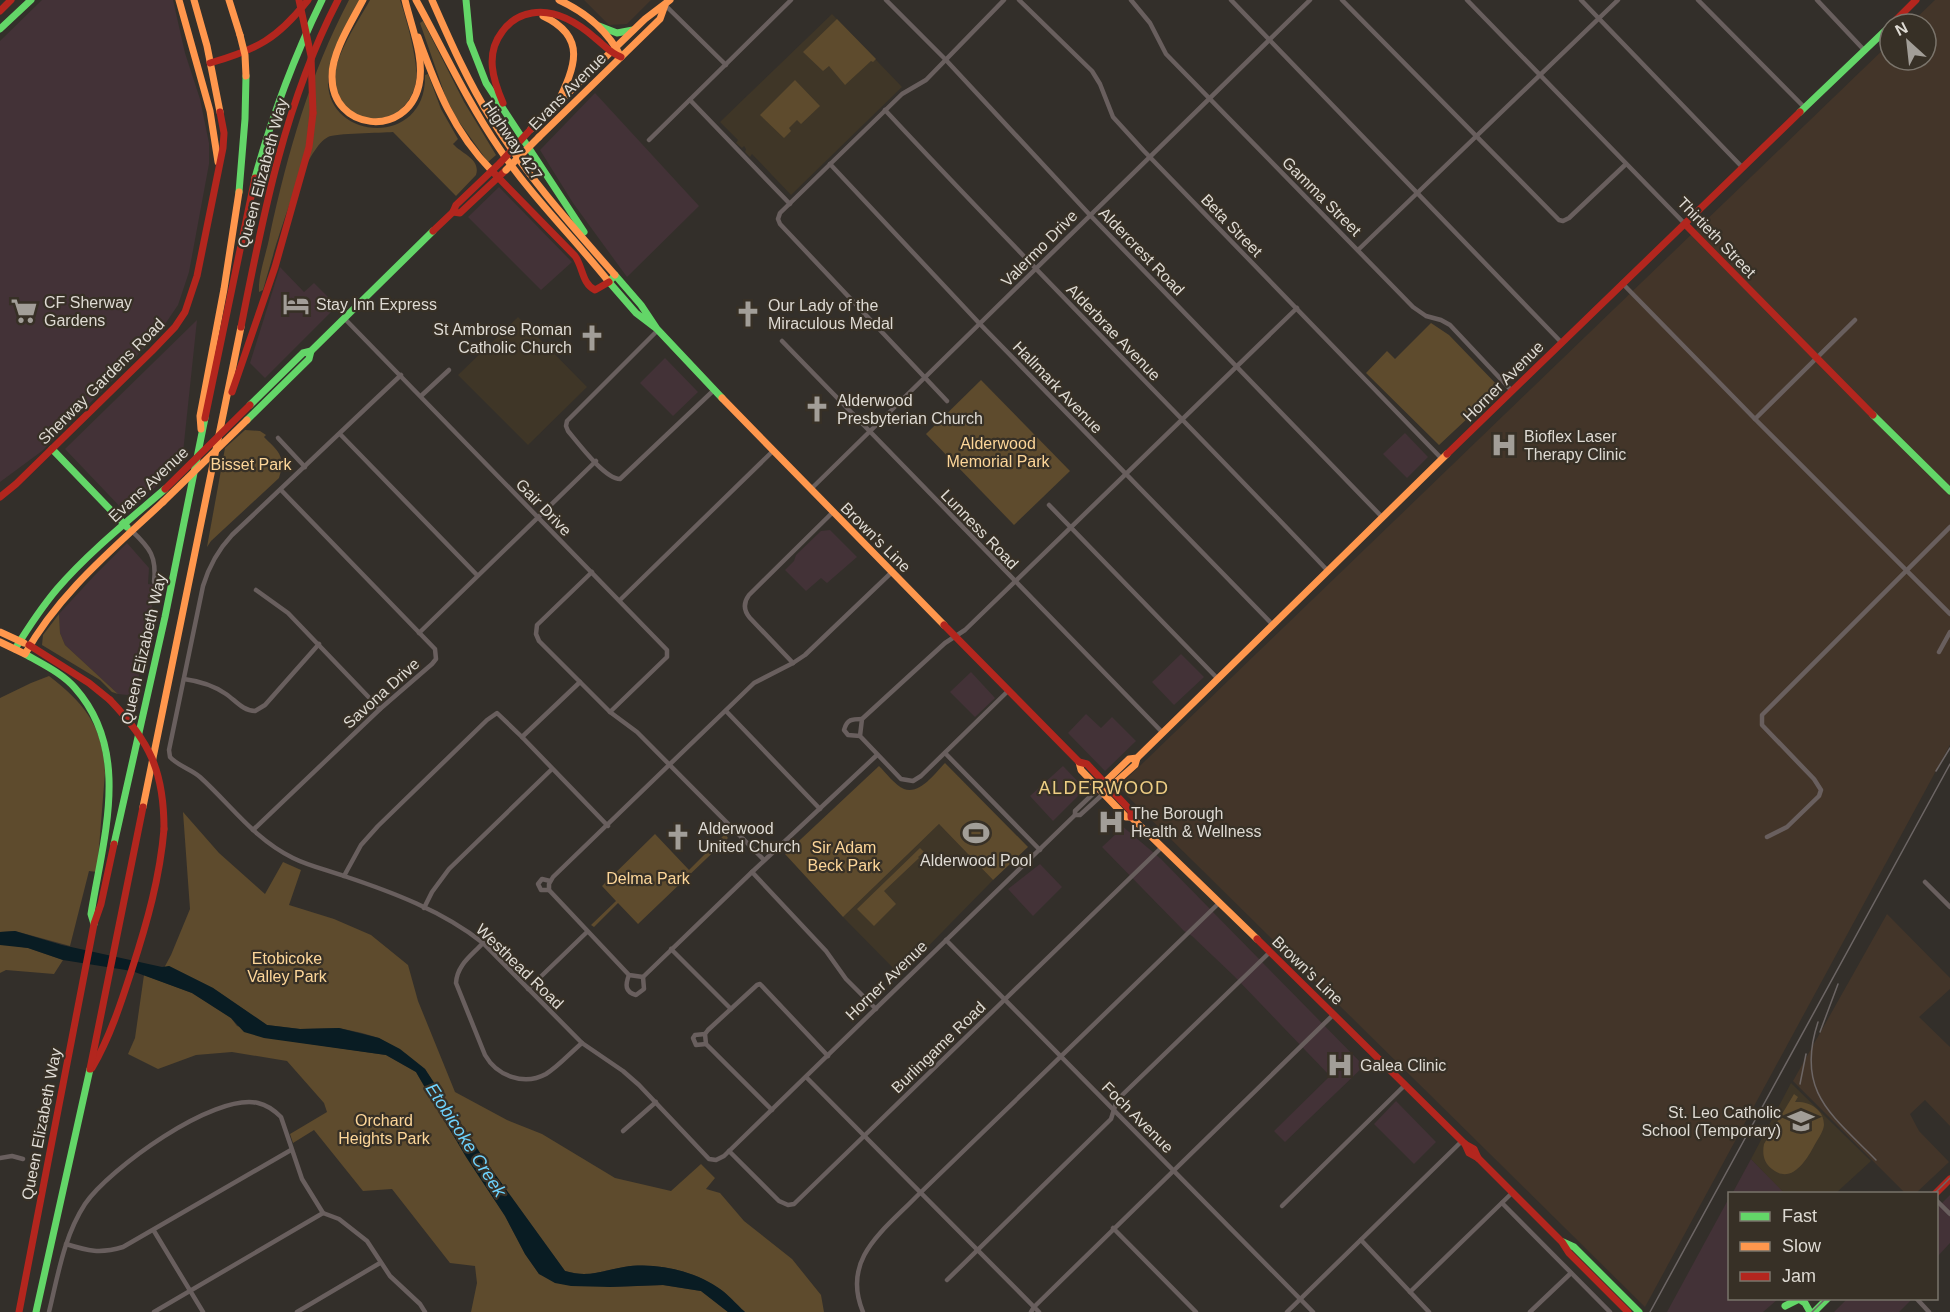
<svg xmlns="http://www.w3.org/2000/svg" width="1950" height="1312" font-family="Helvetica,sans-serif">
  <rect width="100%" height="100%" fill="#332f2a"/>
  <g fill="#433237">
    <polygon points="42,0 173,0 185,53 200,99 209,143 209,164 189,272 178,305 161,330 136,357 42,451 0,482 0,41"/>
    <polygon points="595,93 699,206 627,277 573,203 540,150"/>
    <polygon points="499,187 572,262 541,290 468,217"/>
    <polygon points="280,267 304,292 314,283 337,306 265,378 250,363"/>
    <polygon points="197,320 182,462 127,514 65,449"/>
    <polygon points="665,358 698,392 673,416 640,383"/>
    <polygon points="1405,433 1428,457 1407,478 1383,454"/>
    <polygon points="830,530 857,557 827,583 821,578 806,591 785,570 794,561 796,555 821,531"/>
    <polygon points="127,543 149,568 148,584 156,585 136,691 127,695 118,694 65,645 60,633 59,614 94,576"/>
    <polygon points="1181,654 1204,677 1174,705 1152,682"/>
    <polygon points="971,672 995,698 975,717 950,692"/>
    <polygon points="1086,714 1101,728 1112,717 1136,741 1105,771 1068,733"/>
    <polygon points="1063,766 1085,789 1053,821 1030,796"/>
    <polygon points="1121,825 1161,859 1364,1066 1285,1142 1274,1131 1330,1076 1234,976 1192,936 1184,931 1102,847 1118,832 1117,830"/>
    <polygon points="1040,864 1062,887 1033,916 1008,889"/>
    <polygon points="1396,1101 1436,1142 1414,1164 1374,1124"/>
    <polygon points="1751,1159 1785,1193 1732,1194"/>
    <polygon points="1950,1195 1950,1243 1937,1257 1937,1208"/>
    <polygon points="1729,1198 1730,1298 1778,1299 1763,1312 1667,1312"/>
    <polygon points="1847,1299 1847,1298 1912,1299 1899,1312 1834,1312"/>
  </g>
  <g fill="#433529">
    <polygon points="584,0 651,0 627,24 609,25"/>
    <polygon points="1935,0 1950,0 1950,745 1645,1307 1118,787 1890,43 1890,60 1926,60 1926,24 1910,24"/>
    <polygon points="1887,914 1950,978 1950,989 1919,1017 1950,1047 1950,1126 1925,1100 1910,1114 1919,1131 1949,1162 1916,1193 1905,1193 1793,1081"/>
  </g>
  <g fill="#3f3627">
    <polygon points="832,14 902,87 791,195 752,154 750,157 745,152 746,149 744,146 742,148 736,143 738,140 720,122"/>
    <polygon points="518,317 587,387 528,445 458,375"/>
    <polygon points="939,824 993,880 900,975 843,917"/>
    <polygon points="1791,1083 1871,1161 1836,1193 1785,1194 1751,1159"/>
  </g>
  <g fill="#5e4b2d">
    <path d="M349,0h12c-10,21 -33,58 -33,81 -1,60 99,67 97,-6l3,-1 13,35 17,30 -5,5c9,10 28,15 23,31l-20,21 -63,-64c-12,1 -58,1 -65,5 -27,14 -56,122 -65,153l-4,2c-1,-18 8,-40 11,-58 18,-82 40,-160 79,-234z"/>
    <path d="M370,0h30c6,17 19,64 16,81 -9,52 -78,49 -81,-2 -1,-23 24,-59 35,-79z"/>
    <polygon points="837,19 876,59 873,62 871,61 845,85 829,66 823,71 803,52"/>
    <polygon points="423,21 464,102 496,155 488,162 457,119 446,98 420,23"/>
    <polygon points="795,80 820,106 801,124 797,120 789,128 791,131 784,138 760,115"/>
    <polygon points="1431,323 1449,335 1500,388 1439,445 1366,373 1387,351 1395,359"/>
    <polygon points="981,380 1070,471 1014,525 926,434"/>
    <path d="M245,430l15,1 6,4 -2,2c15,15 22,19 15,41l-68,63 -4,6 18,-99z"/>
    <polygon points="59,614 60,633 65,645 118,694 112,692 100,680 42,645 43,635"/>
    <path d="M49,676c36,28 54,50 56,97l-8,99 -8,-1 -19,75 -55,-15 -15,1v-234l31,-15z"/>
    <path d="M945,763l83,84 -35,33 -54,-56 -96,93 -58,-63 94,-88c7,7 16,19 25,23 16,6 31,-16 41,-26z"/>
    <path d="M183,812l36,41 46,41 18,-32 18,8 -12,35 45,14 37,16 37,30 10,36 37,91 52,28 35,14 73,44 56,13 30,-27 14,14 -9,11 14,4 24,28 48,38 29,36 3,17h-79c-9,-8 -18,-19 -28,-25 -25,-17 -63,-25 -93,-20 -23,4 -36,11 -59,4l-81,-112 -59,-90 -19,-15 -27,-16 -17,-5 -23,-5 -39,1 -33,-4 -54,-37 -44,-22 -5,2 7,-13 19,-46z"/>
    <polygon points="655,834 689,870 725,834 728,838 638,924 618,903 594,927 591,925 616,901 602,886"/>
    <polygon points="920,848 924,852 918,857 919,858 884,891 896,904 874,926 857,909"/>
    <polygon points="4,944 28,948 63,960 54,974 6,970 0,973 0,945"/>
    <polygon points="144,975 192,993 231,1018 237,1026 284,1040 386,1055 416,1072 441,1116 505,1216 525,1254 539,1274 610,1287 663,1285 701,1291 728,1312 471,1312 477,1283 475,1266 450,1263 392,1189 363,1191 314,1130 293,1143 290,1134 327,1112 324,1103 287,1061 232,1052 196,1055 158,1069 128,1054 135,1038"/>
    <path d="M1794,1094l4,3 -3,5c14,-1 29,7 29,23 -1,8 -7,15 -10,21 -8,15 -23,39 -42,23 -8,-6 -10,-15 -8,-25z"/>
  </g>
  <path fill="#091c23" d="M15,931l47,14 100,22 7,-1 44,22 54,37 33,4 39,-1 40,10 21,11 25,20 59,90 81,112c23,7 36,0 59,-4 30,-5 68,3 93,20 10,6 19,17 28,25h-17l-27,-21 -38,-6 -53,2 -39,-1 -16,-3 -16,-9 -14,-20 -20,-38 -39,-59 -50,-85 -30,-17 -122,-17 -20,-6 -13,-14 -39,-25 -60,-22 -69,-11 -35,-12 -28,-3v-13z"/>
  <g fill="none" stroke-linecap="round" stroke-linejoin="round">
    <g stroke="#695f5e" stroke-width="4.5">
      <polyline points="886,0 945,59 1089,214 1382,517"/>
      <polyline points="1019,0 1092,71 1100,84 1113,117 1144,151 1442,459"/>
      <polyline points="1131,0 1150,23 1166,54 1413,307 1426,316 1441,320 1450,325 1512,391"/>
      <polyline points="1231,0 1561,342"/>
      <polyline points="1342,0 1559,220 1563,221 1569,218 1626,164"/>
      <polyline points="1467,0 1685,224"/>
      <polyline points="1581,0 1743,168"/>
      <polyline points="1698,0 1805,108"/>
      <polyline points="1817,0 1865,51"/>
      <polyline points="665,5 726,65"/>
      <polyline points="690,100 790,204"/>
      <path d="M885,110c145,156 296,306 442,460"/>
      <polyline points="649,140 791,0"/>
      <polyline points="830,164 979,323 1272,624"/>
      <polyline points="1358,250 1618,0"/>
      <polyline points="1622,283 1755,419 1950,614"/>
      <polyline points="344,318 667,650 667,657 610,712"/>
      <path d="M658,330l-91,91 -1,5 2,5c10,12 37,48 52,48l94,-89"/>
      <polyline points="782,341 1162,732"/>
      <path d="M401,375l-169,160c-14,15 -23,31 -29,51l-34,164 1,7c8,9 21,12 30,20 31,28 54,62 93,81 16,8 34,12 51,18 48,16 99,35 139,67l99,100 41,28 16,14 70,74 7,1 8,-4 351,-341h5l23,-21"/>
      <polyline points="421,396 449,370"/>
      <polyline points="947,401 780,224 778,219 780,213 902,94 926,80 1004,0"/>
      <polyline points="1755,419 1855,320"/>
      <polyline points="340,434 477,575"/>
      <polyline points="278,438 305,467"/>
      <polyline points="811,489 1310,0"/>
      <polyline points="1049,505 1217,678"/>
      <path d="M132,531c18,17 25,26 22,51"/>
      <polyline points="592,572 537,625 536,634 539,641 610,712 637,732 764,860"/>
      <polyline points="256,590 288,613 380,709"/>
      <polyline points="620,600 773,451"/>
      <polyline points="419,633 596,461"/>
      <polyline points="1939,652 1950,632"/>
      <path d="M793,663l-43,-45c-6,-7 -7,-15 -1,-23l84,-83"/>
      <path d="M184,679c15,2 29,6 42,15 9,6 17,17 29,17l10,-6 54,-61"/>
      <polyline points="1009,690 921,776 913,781 901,779 860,736 862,719 945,643 965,630 1297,308"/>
      <polyline points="726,711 820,809"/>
      <path d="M860,736l-12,-1 -4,-5c3,-11 8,-11 18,-11"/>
      <polyline points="522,737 580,682"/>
      <polyline points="945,753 1040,850"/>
      <polyline points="877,755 752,872 643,977 629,975 549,890 549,884 553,877 754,683 793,663 805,655 892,572"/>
      <polyline points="1075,815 1075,811 1098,789"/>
      <polyline points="253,830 380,709 432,664 436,659 435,649 281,490"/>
      <polyline points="1767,837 1787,827 1819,796 1821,790 1814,779 1762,725 1762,715 1950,527"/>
      <polyline points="752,872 826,951 846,979 876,1009"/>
      <polyline points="344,876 361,845 378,826 487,720 497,713 522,737 608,826"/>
      <polyline points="1925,882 1950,907"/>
      <polyline points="549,890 541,890 538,884 542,879 550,881"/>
      <polyline points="424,908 432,892 449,869 552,769"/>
      <polyline points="946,940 1313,1312"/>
      <path d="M483,943c-12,13 -26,22 -27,40l29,72c12,21 39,31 61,19 13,-8 24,-21 36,-31"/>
      <polyline points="671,949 731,1009"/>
      <path d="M629,975c-4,10 -4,17 7,20l8,-6 -1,-12"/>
      <polyline points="528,989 587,932"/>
      <polyline points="705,1034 695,1035 693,1038 696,1045 706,1044"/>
      <polyline points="806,1077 1039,1312"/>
      <polyline points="772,1110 706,1044 705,1034 708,1030 757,985 760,984 828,1056"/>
      <polyline points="623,1131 656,1102"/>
      <polyline points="729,1151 779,1201 788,1205 794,1204 1162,847"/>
      <polyline points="0,1158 12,1156 23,1159"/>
      <polyline points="1936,1200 1950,1214"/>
      <polyline points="1502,1203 1610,1312"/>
      <polyline points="1282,1206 1405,1085"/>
      <polyline points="1113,1228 1196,1312"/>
      <polyline points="154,1231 203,1312"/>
      <polyline points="1361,1240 1429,1312"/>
      <path d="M66,1244c22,7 34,10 57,3l168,-97"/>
      <polyline points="947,1280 1111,1119 1117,1100 1270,952"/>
      <polyline points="1410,1292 1513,1192"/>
      <polyline points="1916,1298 1929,1312"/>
      <path d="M49,1312c9,-37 15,-76 36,-108 24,-35 128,-111 173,-101 9,2 16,7 23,14l21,62 21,34 16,6 28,22 23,35 30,28 5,8"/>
      <polyline points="154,1312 323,1213"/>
      <polyline points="297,1312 380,1263"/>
      <path d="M863,1312c-22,-53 20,-81 53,-115l303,-294"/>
      <polyline points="1031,1312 1034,1307 1334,1014"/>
      <polyline points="1287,1312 1462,1141"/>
      <polyline points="1530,1312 1571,1273"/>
    </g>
    <g stroke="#63d668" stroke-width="7">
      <polyline points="466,0 470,42 486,83 584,232"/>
      <polyline points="599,26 617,33 633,30"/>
      <polyline points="0,29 31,0"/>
      <polyline points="1800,112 1890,26"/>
      <path d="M255,178c17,-62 39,-121 67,-178"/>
      <polyline points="239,192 245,119 246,76"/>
      <polyline points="657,329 636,313 609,282 615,275 641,305 657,329 722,398"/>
      <polyline points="250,405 303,353 311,351 433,231"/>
      <polyline points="1873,415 1950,491"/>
      <polyline points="247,420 309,359 311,351"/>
      <polyline points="52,449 127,527"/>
      <path d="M15,649c13,-21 26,-41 42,-60 32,-37 71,-68 108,-100"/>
      <path d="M25,654c17,10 37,19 50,34 57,64 28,150 16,226l3,10"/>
      <polyline points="114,844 165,617 205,418"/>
      <polyline points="1563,1242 1574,1247 1639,1312"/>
      <polyline points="1785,1306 1799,1299 1805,1303 1810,1312"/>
      <polyline points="36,1312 90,1069"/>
      <polyline points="1814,1312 1828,1298"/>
    </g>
    <g stroke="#ff974d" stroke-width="7">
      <polyline points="179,0 210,111 218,162"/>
      <polyline points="194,0 207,46 220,112"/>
      <polyline points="229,0 240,35"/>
      <path d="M363,0c-11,21 -31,52 -31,76 -1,55 75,63 87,9 6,-27 -8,-59 -14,-85"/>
      <path d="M416,0c27,49 51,101 83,148 32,48 74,89 110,134"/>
      <path d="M432,0c18,41 36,82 60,120 35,56 79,105 123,155"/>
      <path d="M559,0c26,12 49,31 62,57"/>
      <path d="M543,16c45,21 32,51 14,88"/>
      <path d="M418,37c19,52 35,94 74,134"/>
      <polyline points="531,129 645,19 670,0"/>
      <polyline points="539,137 660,19 665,5"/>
      <polyline points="722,398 944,625"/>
      <polyline points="201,429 200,416 224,289 239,192"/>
      <polyline points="0,632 24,643"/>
      <path d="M0,642l25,12c34,-61 88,-105 138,-152"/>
      <polyline points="1079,762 1081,770 1126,817 1131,817 1257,939"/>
      <polyline points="1102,785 1129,759 1137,758 1447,454"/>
      <polyline points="1107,790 1135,765 1137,758"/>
      <polyline points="143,807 241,327"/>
    </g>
    <g stroke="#b3261e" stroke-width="7">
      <polyline points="0,11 11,0"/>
      <polyline points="1892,24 1916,0"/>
      <path d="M210,63c48,-14 67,-24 98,-63"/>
      <path d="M503,103c-10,-23 -18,-49 -1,-71 7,-10 17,-17 30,-19 23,-4 46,10 63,25 9,7 15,15 26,19"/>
      <path d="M492,171l83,85c8,11 7,28 20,34l14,-8"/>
      <polyline points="453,212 460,213 506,170"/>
      <polyline points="1685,224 1873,415"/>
      <polyline points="433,231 453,212 456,205 500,163"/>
      <path d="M241,327c22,-112 44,-225 97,-327"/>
      <polyline points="232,392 275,267 309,147 313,113"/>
      <polyline points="205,418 255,178"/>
      <polyline points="1447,454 1800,112"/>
      <polyline points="0,497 16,484 152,351 175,327 185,312 197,276 223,148 224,133 220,112"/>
      <polyline points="944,625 1079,762 1087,764 1131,811 1131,817"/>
      <polyline points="29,645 89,683 110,700"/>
      <polyline points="1257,939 1465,1144 1474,1149 1478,1158"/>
      <path d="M92,1068c18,-31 29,-65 40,-99 15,-46 28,-92 32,-140"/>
      <polyline points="90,1069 143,807"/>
      <polyline points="1465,1144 1469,1153 1478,1158 1562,1242 1569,1253 1628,1312"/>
      <polyline points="1935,1194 1950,1179"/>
      <polyline points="19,1312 94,924 101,904 114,844"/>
    </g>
    <g stroke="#6d6665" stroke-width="1.5">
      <polyline points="1934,1194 1950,1178"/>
      <polyline points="1812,1312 1826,1298"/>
    </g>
    <g stroke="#6d6665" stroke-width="1.5">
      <polyline points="1936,771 1950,748"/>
      <path d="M1818,1022c-23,70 14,93 58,138"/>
      <polyline points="1820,1032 1838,984"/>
      <polyline points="1800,1084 1806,1054"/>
      <polyline points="1650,1312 1950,764"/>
    </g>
    <g stroke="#ff974d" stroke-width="7">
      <polyline points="240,35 245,55 246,76"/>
      <polyline points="506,170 539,137"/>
      <polyline points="163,502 247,420"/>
    </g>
    <g stroke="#b3261e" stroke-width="7">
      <polyline points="299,0 311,56 313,113"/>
      <polyline points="500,163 531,129"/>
      <polyline points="165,489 250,405"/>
      <path d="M110,700c40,42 54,71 54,129"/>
    </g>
  </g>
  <defs>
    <g id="hotel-bare" transform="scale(2.07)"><path d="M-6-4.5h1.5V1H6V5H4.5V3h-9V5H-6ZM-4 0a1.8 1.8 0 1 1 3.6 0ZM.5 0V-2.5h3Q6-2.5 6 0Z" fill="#a29e98" stroke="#373026" stroke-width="2.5" paint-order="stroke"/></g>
    <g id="supermarket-bare" transform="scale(2.07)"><path d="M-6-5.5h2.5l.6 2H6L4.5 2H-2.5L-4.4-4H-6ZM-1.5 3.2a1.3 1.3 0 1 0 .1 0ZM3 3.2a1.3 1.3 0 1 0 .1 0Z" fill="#a29e98" stroke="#373026" stroke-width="2.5" paint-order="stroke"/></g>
    <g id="church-bare" transform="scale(2.07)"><path d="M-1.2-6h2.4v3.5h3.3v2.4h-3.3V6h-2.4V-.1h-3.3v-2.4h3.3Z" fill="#a29e98" stroke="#373026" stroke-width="2.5" paint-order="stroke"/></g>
    <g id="hospital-bare" transform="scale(2.07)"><path d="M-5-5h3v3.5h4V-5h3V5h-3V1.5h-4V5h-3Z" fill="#a29e98" stroke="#373026" stroke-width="2.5" paint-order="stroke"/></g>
    <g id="stadium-bare" transform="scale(2.07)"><path d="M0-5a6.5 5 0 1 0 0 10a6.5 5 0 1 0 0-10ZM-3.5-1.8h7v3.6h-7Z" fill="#a29e98" stroke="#373026" stroke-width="2.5" paint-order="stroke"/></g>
    <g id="school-bare" transform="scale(2.07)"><path d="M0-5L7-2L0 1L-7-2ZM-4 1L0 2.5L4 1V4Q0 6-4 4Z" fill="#a29e98" stroke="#373026" stroke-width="2.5" paint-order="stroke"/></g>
  </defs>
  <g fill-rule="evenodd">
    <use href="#hotel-bare" x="296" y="304"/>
    <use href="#supermarket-bare" x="24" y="311"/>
    <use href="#church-bare" x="748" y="314"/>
    <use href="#church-bare" x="592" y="338"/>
    <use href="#church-bare" x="817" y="409"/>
    <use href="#hospital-bare" x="1504" y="445"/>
    <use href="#hospital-bare" x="1111" y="822"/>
    <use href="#stadium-bare" x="976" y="833"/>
    <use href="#church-bare" x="678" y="837"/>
    <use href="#hospital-bare" x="1340" y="1065"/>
    <use href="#school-bare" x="1801" y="1121"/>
  </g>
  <g text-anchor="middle" stroke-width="4.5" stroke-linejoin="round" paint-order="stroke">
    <g font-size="16" fill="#dedad3" stroke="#373026">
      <text transform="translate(567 91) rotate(-45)" y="6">Evans Avenue</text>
      <text transform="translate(513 140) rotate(56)" y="6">Highway 427</text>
      <text transform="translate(262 173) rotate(-75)" y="6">Queen Elizabeth Way</text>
      <text transform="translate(1322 196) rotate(45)" y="6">Gamma Street</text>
      <text transform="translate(1232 225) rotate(46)" y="6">Beta Street</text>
      <text transform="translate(1717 237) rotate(46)" y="6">Thirtieth Street</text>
      <text transform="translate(1039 248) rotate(-45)" y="6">Valermo Drive</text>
      <text transform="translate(1142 251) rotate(46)" y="6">Aldercrest Road</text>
      <text transform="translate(1114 332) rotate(46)" y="6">Alderbrae Avenue</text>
      <text transform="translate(101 381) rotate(-45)" y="6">Sherway Gardens Road</text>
      <text transform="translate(1503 381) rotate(-45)" y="6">Horner Avenue</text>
      <text transform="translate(1058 387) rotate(46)" y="6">Hallmark Avenue</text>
      <text transform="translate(148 484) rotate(-43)" y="6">Evans Avenue</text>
      <text transform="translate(544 507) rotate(46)" y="6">Gair Drive</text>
      <text transform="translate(980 529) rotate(46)" y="6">Lunness Road</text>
      <text transform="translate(876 537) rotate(45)" y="6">Brown's Line</text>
      <text transform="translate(143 649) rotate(-77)" y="6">Queen Elizabeth Way</text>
      <text transform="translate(381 693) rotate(-42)" y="6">Savona Drive</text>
      <text transform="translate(520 966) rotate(44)" y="6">Westhead Road</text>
      <text transform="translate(1308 970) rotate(44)" y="6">Brown's Line</text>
      <text transform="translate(886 980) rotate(-44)" y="6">Horner Avenue</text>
      <text transform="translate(938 1047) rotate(-44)" y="6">Burlingame Road</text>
      <text transform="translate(1138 1117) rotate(45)" y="6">Foch Avenue</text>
      <text transform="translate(41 1124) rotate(-79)" y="6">Queen Elizabeth Way</text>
    </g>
    <g font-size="16" fill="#dedad3" stroke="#373026" text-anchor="start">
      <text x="44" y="308">CF Sherway<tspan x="44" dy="18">Gardens</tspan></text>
      <text x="316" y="310">Stay Inn Express</text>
      <text x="768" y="311">Our Lady of the<tspan x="768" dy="18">Miraculous Medal</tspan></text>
      <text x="572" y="335" text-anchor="end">St Ambrose Roman<tspan x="572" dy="18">Catholic Church</tspan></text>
      <text x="837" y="406">Alderwood<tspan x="837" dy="18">Presbyterian Church</tspan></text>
      <text x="1524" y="442">Bioflex Laser<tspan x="1524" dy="18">Therapy Clinic</tspan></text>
      <text x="1131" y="819">The Borough<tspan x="1131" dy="18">Health &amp; Wellness</tspan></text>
      <text x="698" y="834">Alderwood<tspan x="698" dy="18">United Church</tspan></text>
      <text x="976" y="866" text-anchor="middle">Alderwood Pool</text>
      <text x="1360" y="1071">Galea Clinic</text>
      <text x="1781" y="1118" text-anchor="end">St. Leo Catholic<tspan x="1781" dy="18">School (Temporary)</tspan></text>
    </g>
    <g font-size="16" fill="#fdd699" stroke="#373026">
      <text x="998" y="449">Alderwood<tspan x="998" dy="18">Memorial Park</tspan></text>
      <text x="251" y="470">Bisset Park</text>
      <text x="844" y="853">Sir Adam<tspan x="844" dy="18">Beck Park</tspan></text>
      <text x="648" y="884">Delma Park</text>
      <text x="287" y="964">Etobicoke<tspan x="287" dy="18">Valley Park</tspan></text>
      <text x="384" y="1126">Orchard<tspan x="384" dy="18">Heights Park</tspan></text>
    </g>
    <g font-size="18" letter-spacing="1.5" fill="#eecd83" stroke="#373026">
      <text x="1104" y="794">ALDERWOOD</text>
    </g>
    <g font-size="18" font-style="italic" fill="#6ed2fd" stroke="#373026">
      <text transform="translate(466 1140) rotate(57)" y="6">Etobicoke Creek</text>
    </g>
  </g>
  <rect x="1728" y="1192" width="210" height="108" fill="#373026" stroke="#7a746b" stroke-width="1.5"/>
  <rect x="1740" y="1212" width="30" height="9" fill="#63d668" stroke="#7a746b" stroke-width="1.5"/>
  <text x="1782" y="1222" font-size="18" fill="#dedad3">Fast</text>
  <rect x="1740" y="1242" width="30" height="9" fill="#ff974d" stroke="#7a746b" stroke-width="1.5"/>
  <text x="1782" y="1252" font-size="18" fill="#dedad3">Slow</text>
  <rect x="1740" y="1272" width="30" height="9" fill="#b3261e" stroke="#7a746b" stroke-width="1.5"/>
  <text x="1782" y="1282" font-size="18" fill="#dedad3">Jam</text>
  <g transform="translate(1908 42) rotate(333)"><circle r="28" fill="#373026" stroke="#7a746b" stroke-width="1.5"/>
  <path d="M0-4.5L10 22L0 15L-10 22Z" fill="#a29e98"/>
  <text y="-9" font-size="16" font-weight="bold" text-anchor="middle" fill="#dedad3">N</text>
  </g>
</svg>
